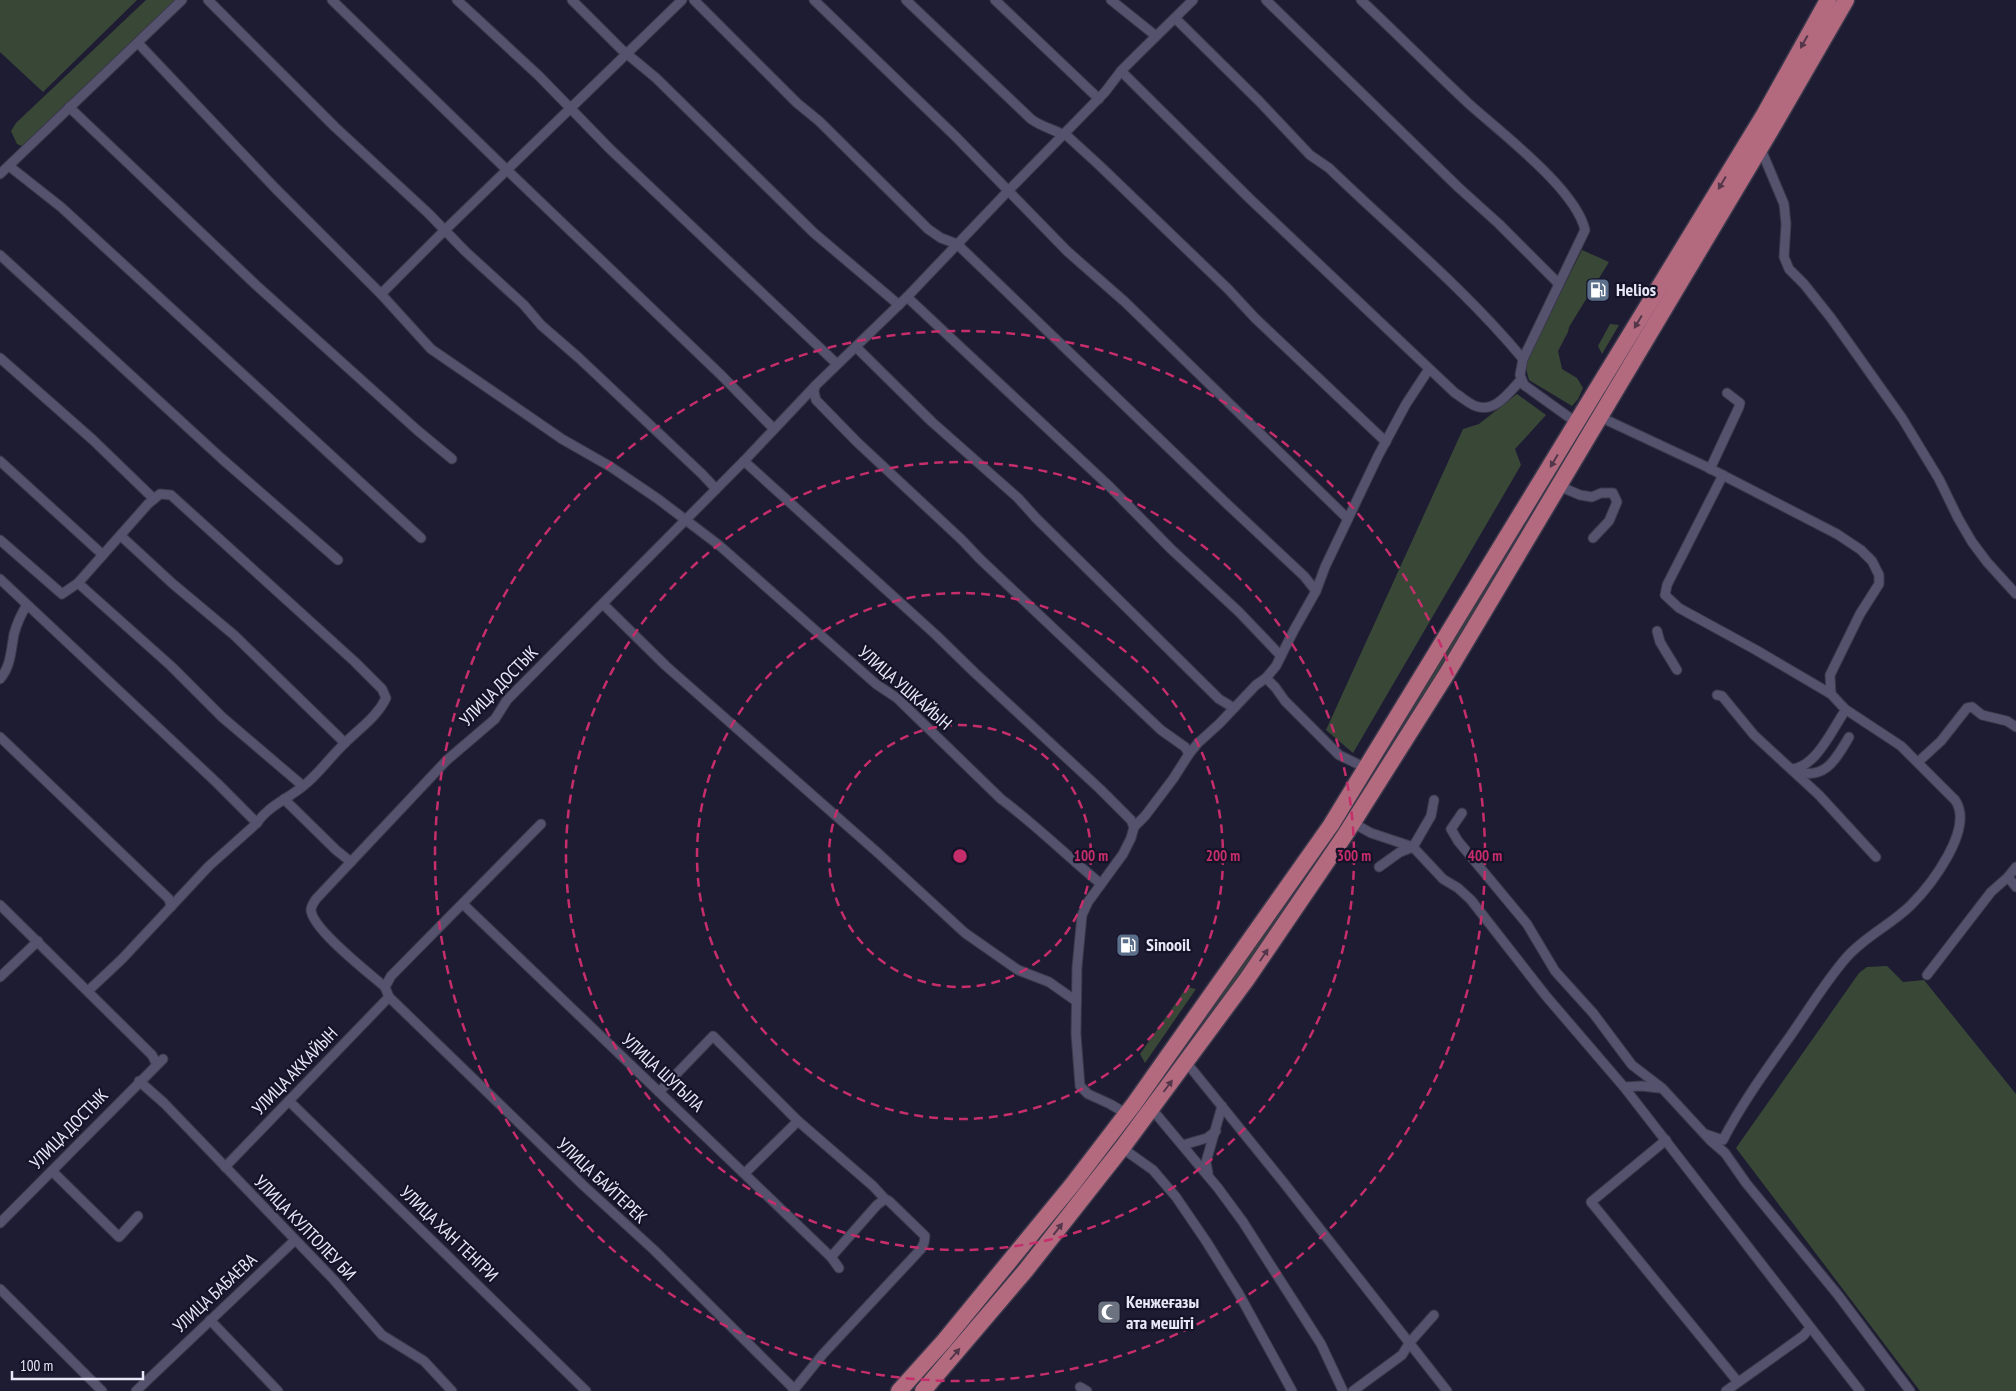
<svg xmlns="http://www.w3.org/2000/svg" width="2016" height="1391" font-family="'PT Sans Narrow',sans-serif">
  <rect width="100%" height="100%" fill="#1e1c32"/>
  <g fill="#394836">
    <polygon points="0,0 137,0 43,92 0,52"/>
    <polygon points="146,0 177,0 28,142 22,146 17,144 11,131 16,123"/>
    <polygon points="1582,250 1609,262 1569,327 1568,332 1558,351 1562,369 1577,378 1583,388 1578,399 1572,406 1529,380 1525,364"/>
    <polygon points="1610,324 1619,325 1602,354 1598,346"/>
    <polygon points="1517,394 1546,415 1515,449 1521,465 1353,753 1326,730 1463,429 1479,424"/>
    <polygon points="1584,420 1590,423 1466,627 1282,915 1238,979 1166,1073 1341,816"/>
    <polygon points="1887,966 1903,982 1924,980 2016,1094 2016,1391 1920,1391 1736,1148 1859,973 1867,967"/>
    <polygon points="1187,987 1196,989 1145,1063 1140,1054"/>
  </g>
  <g fill="none" stroke-linecap="round" stroke-linejoin="round">
    <g stroke="#3a384a" stroke-width="11">
      <g id="street">
        <polyline points="208,0 335,127 428,213 466,252 524,305 541,325 579,358 702,474 716,489"/>
        <polyline points="332,0 507,170 721,375 774,429"/>
        <polyline points="457,0 539,76 610,149 837,364"/>
        <polyline points="572,0 621,49 656,78 814,233 899,305"/>
        <polyline points="694,0 797,103 819,121 928,229 941,238 957,244 1226,503 1304,576 1316,591"/>
        <polyline points="814,0 955,136 1067,251 1125,302 1348,519"/>
        <path d="M906,0l125,119c9,7 21,10 31,15"/>
        <polyline points="995,0 1099,99"/>
        <polyline points="1111,0 1156,36"/>
        <polyline points="1266,0 1458,187 1499,224 1559,284"/>
        <path d="M1361,0c36,34 71,69 107,103 32,29 108,86 117,127l-62,129 -3,16 4,10 53,38"/>
        <path d="M1175,18l84,83 51,54 19,13c65,63 136,121 194,191"/>
        <path d="M138,43l137,145 106,106 50,55 131,90 49,28 47,32 62,47 156,138 21,14 104,101c35,26 66,57 100,85"/>
        <path d="M1121,71l128,127 206,195c7,4 16,13 24,14 18,4 31,-16 42,-27"/>
        <polyline points="69,107 256,285 417,430 452,459"/>
        <polyline points="1064,133 1099,165 1228,289 1255,318 1386,442"/>
        <polyline points="1760,147 1784,204 1786,224 1784,257 1789,269 1804,284 1831,318 1902,418 1939,479 1958,518 1972,542 1987,562 2016,594"/>
        <polyline points="9,166 61,207 421,538"/>
        <polyline points="0,174 182,0"/>
        <polyline points="0,255 221,458 338,560"/>
        <polyline points="381,294 444,231 682,0"/>
        <polyline points="907,297 1109,486 1171,549 1239,612 1281,656"/>
        <polyline points="856,347 932,422 1018,498 1036,518 1219,699 1234,708"/>
        <polyline points="0,358 93,440 154,499"/>
        <polyline points="815,386 814,392 816,400 857,442 962,540 980,559 1161,730 1185,747 1189,754"/>
        <polyline points="1600,417 1707,467 1837,534 1861,550 1872,561 1879,575 1879,584 1860,614 1830,675 1831,694"/>
        <polyline points="0,461 103,555"/>
        <polyline points="744,461 936,635 975,673 1100,789 1131,820 1134,827"/>
        <polyline points="1710,469 1739,407 1740,403 1727,393"/>
        <polyline points="1559,486 1580,495 1592,497 1601,493 1613,493 1617,502 1609,521 1593,538"/>
        <polyline points="121,536 173,584 234,635 345,743"/>
        <path d="M0,540l62,54 16,-11 70,-79 12,-10 11,1 184,167 27,27 4,9c-9,19 -26,30 -41,45 -15,14 -27,32 -43,44 -15,12 -35,20 -45,36l-48,43 -87,93 -34,32"/>
        <polyline points="0,579 217,783 257,823"/>
        <polyline points="78,583 171,666 222,717 303,786"/>
        <polyline points="603,604 666,666 878,853 965,933 1018,970 1049,982 1076,1001"/>
        <polyline points="1657,631 1660,642 1677,670"/>
        <polyline points="1266,678 1275,687 1285,701 1339,755 1366,768"/>
        <path d="M0,679c11,-13 11,-29 14,-45 3,-11 7,-20 13,-29"/>
        <polyline points="1717,695 1722,696 1754,735 1819,795 1876,857"/>
        <polyline points="0,737 169,899 171,907"/>
        <polyline points="1918,762 1941,741 1967,708 1972,707 1982,715 2007,721 2016,727"/>
        <path d="M1791,769c24,-1 40,-37 52,-55"/>
        <path d="M1796,771c29,10 40,-12 53,-34"/>
        <polyline points="284,799 336,850 351,862"/>
        <polyline points="1462,813 1451,829 1458,841 1527,924 1555,971 1593,1013 1632,1065 1662,1088 1710,1140 1725,1153 1746,1183 1838,1295 1910,1391"/>
        <polyline points="1353,823 1371,833 1413,847 1443,879 1458,888 1471,900 1546,996 1624,1087 1860,1391"/>
        <polyline points="1379,867 1400,852 1413,847 1431,816 1434,800"/>
        <polyline points="2008,877 2016,887"/>
        <polyline points="463,904 831,1257 839,1268"/>
        <polyline points="0,905 152,1055 156,1063"/>
        <polyline points="1927,975 1991,892 2008,877 2016,867"/>
        <polyline points="0,977 38,941"/>
        <path d="M385,987c-16,-14 -73,-58 -74,-77 0,-4 3,-8 5,-11l131,-139 48,-41 12,-19 237,-239 71,-75 92,-89 101,-106 97,-99 16,-21 17,-17 55,-54"/>
        <polyline points="385,987 389,997 584,1186 654,1250 793,1388"/>
        <polyline points="385,987 391,976 541,824"/>
        <polyline points="1186,1062 1284,1183 1447,1391"/>
        <polyline points="139,1081 164,1103 334,1280 382,1335 424,1361 452,1391"/>
        <polyline points="1624,1087 1641,1086 1659,1088"/>
        <polyline points="659,1092 713,1036 798,1121 873,1186 885,1199"/>
        <polyline points="289,1101 586,1391"/>
        <polyline points="1151,1108 1218,1188 1243,1222 1321,1344 1343,1391"/>
        <polyline points="1127,1114 1110,1104 1088,1094 1080,1086 1076,1034 1077,967 1082,915 1088,902 1123,854 1131,838 1134,827 1145,816 1173,779 1189,754 1198,743 1219,724 1256,685 1266,678 1276,666 1294,630 1316,591 1325,567 1378,456 1406,404 1429,369"/>
        <path d="M1705,1134l18,6c19,-37 44,-71 68,-105 18,-26 35,-54 55,-77 19,-22 45,-33 65,-53 20,-20 64,-77 44,-105l-54,-54 -56,-37 -14,-15 -75,-44 -77,-42 -14,-13 2,-10 56,-110"/>
        <polyline points="1666,1140 1591,1202 1738,1382"/>
        <polyline points="1183,1145 1207,1138 1216,1131"/>
        <polyline points="1122,1148 1153,1170 1176,1197 1206,1241 1239,1294 1292,1391"/>
        <polyline points="225,1167 389,997"/>
        <polyline points="52,1171 119,1237 138,1216"/>
        <polyline points="745,1173 798,1121"/>
        <polyline points="1208,1173 1206,1162 1222,1106"/>
        <polyline points="0,1223 163,1059"/>
        <polyline points="0,1289 102,1391"/>
        <polyline points="210,1320 278,1391"/>
        <polyline points="1080,1387 1087,1391"/>
        <polyline points="136,1391 295,1240"/>
        <polyline points="793,1391 823,1354 921,1249 924,1243 925,1236 889,1201 885,1199 877,1205 831,1257"/>
        <polyline points="1353,1391 1402,1355 1410,1342 1434,1315"/>
        <polyline points="1726,1391 1803,1336 1810,1328"/>
      </g>
    </g>
    <g stroke="#3a384a" stroke-width="19">
      <g id="highway">
        <polyline points="899,1391 944,1341 1072,1185 1134,1104 1331,825 1764,115 1828,0"/>
        <polyline points="923,1391 1026,1270 1122,1148 1247,979 1345,835 1446,675 1775,123 1846,0"/>
      </g>
    </g>
    <use href="#street" stroke="#54526c" stroke-width="9"/>
    <use href="#highway" stroke="#b36a7f" stroke-width="16"/>
  </g>
  <defs><path id="oneway-solid" d="M-6-.8H1V-3.2L6.5 0L1 3.2V.8H-6Z" transform="scale(1.25)"/></defs>
  <g fill="#54364b">
    <use href="#oneway-solid" transform="translate(1804 42) rotate(119)"/>
    <use href="#oneway-solid" transform="translate(1722 183) rotate(121)"/>
    <use href="#oneway-solid" transform="translate(1638 322) rotate(121)"/>
    <use href="#oneway-solid" transform="translate(1554 461) rotate(121)"/>
    <use href="#oneway-solid" transform="translate(1264 955) rotate(-56)"/>
    <use href="#oneway-solid" transform="translate(1168 1086) rotate(-53)"/>
    <use href="#oneway-solid" transform="translate(1058 1229) rotate(-52)"/>
    <use href="#oneway-solid" transform="translate(955 1354) rotate(-49)"/>
  </g>
  <g fill="none" stroke="#c62d6b" stroke-width="2.5" stroke-dasharray="9 6">
    <circle cx="960" cy="856" r="131"/>
    <circle cx="960" cy="856" r="263"/>
    <circle cx="960" cy="856" r="394"/>
    <circle cx="960" cy="856" r="525"/>
  </g>
  <defs>
    <g id="fuel-square" transform="scale(1.25)"><rect x="-9" y="-9" width="18" height="18" rx="4" fill="#5c6f8a" stroke="#151328"/><path d="M-5.5-6h7V0h2V4h1.3V-2.5L3-4.5l.8-.8L6-3V5H2.5V1h-1V6h-7ZM-4.2-4.7v3.2H.2V-4.7Z" fill="#fff"/></g>
    <g id="mosque-square" transform="scale(1.25)"><rect x="-9" y="-9" width="18" height="18" rx="4" fill="#6b7280" stroke="#151328"/><path d="M3.5-4.9A6 6 0 1 0 3.5 4.9A5 5 0 1 1 3.5-4.9Z" fill="#fff"/></g>
  </defs>
  <g fill-rule="evenodd">
    <use href="#fuel-square" x="1598" y="290"/>
    <use href="#fuel-square" x="1128" y="945"/>
    <use href="#mosque-square" x="1109" y="1312"/>
  </g>
  <g text-anchor="middle" stroke-width="4.5" stroke-linejoin="round" paint-order="stroke">
    <g font-size="18" font-weight="bold" fill="#e8e7f7" stroke="#151328" text-anchor="start">
      <text x="1616" y="296">Helios</text>
      <text x="1146" y="951">Sinooil</text>
      <text x="1126" y="1308">Кенжеғазы<tspan x="1126" dy="21">ата мешіті</tspan></text>
    </g>
    <g font-size="18" fill="#e8e7f7" stroke="#151328">
      <text transform="translate(499 686) rotate(-46)" y="6">УЛИЦА ДОСТЫК</text>
      <text transform="translate(905 688) rotate(41)" y="6">УЛИЦА УШКАЙЫН</text>
      <text transform="translate(295 1071) rotate(-46)" y="6">УЛИЦА АККАЙЫН</text>
      <text transform="translate(663 1073) rotate(43)" y="6">УЛИЦА ШУГЫЛА</text>
      <text transform="translate(69 1129) rotate(-46)" y="6">УЛИЦА ДОСТЫК</text>
      <text transform="translate(602 1181) rotate(43)" y="6">УЛИЦА БАЙТЕРЕК</text>
      <text transform="translate(305 1228) rotate(46)" y="6">УЛИЦА КУЛТОЛЕУ БИ</text>
      <text transform="translate(449 1234) rotate(44)" y="6">УЛИЦА ХАН ТЕНГРИ</text>
      <text transform="translate(215 1293) rotate(-43)" y="6">УЛИЦА БАБАЕВА</text>
    </g>
  </g>
  <circle cx="960" cy="856" r="8" fill="#c62d6b" stroke="#151328" stroke-width="2.5"/>
  <g font-size="15" text-anchor="middle" font-weight="bold" fill="#c62d6b" stroke="#151328" stroke-width="4.5" stroke-linejoin="round" paint-order="stroke">
    <text x="1091" y="861">100 m</text>
    <text x="1223" y="861">200 m</text>
    <text x="1354" y="861">300 m</text>
    <text x="1485" y="861">400 m</text>
  </g>
  <path d="M12 1371v8h131v-8" fill="none" stroke="#e8e7f7" stroke-width="2.5"/>
  <text x="20" y="1371" font-size="15" fill="#e8e7f7" stroke="#151328" stroke-width="4" paint-order="stroke">100 m</text>
</svg>
